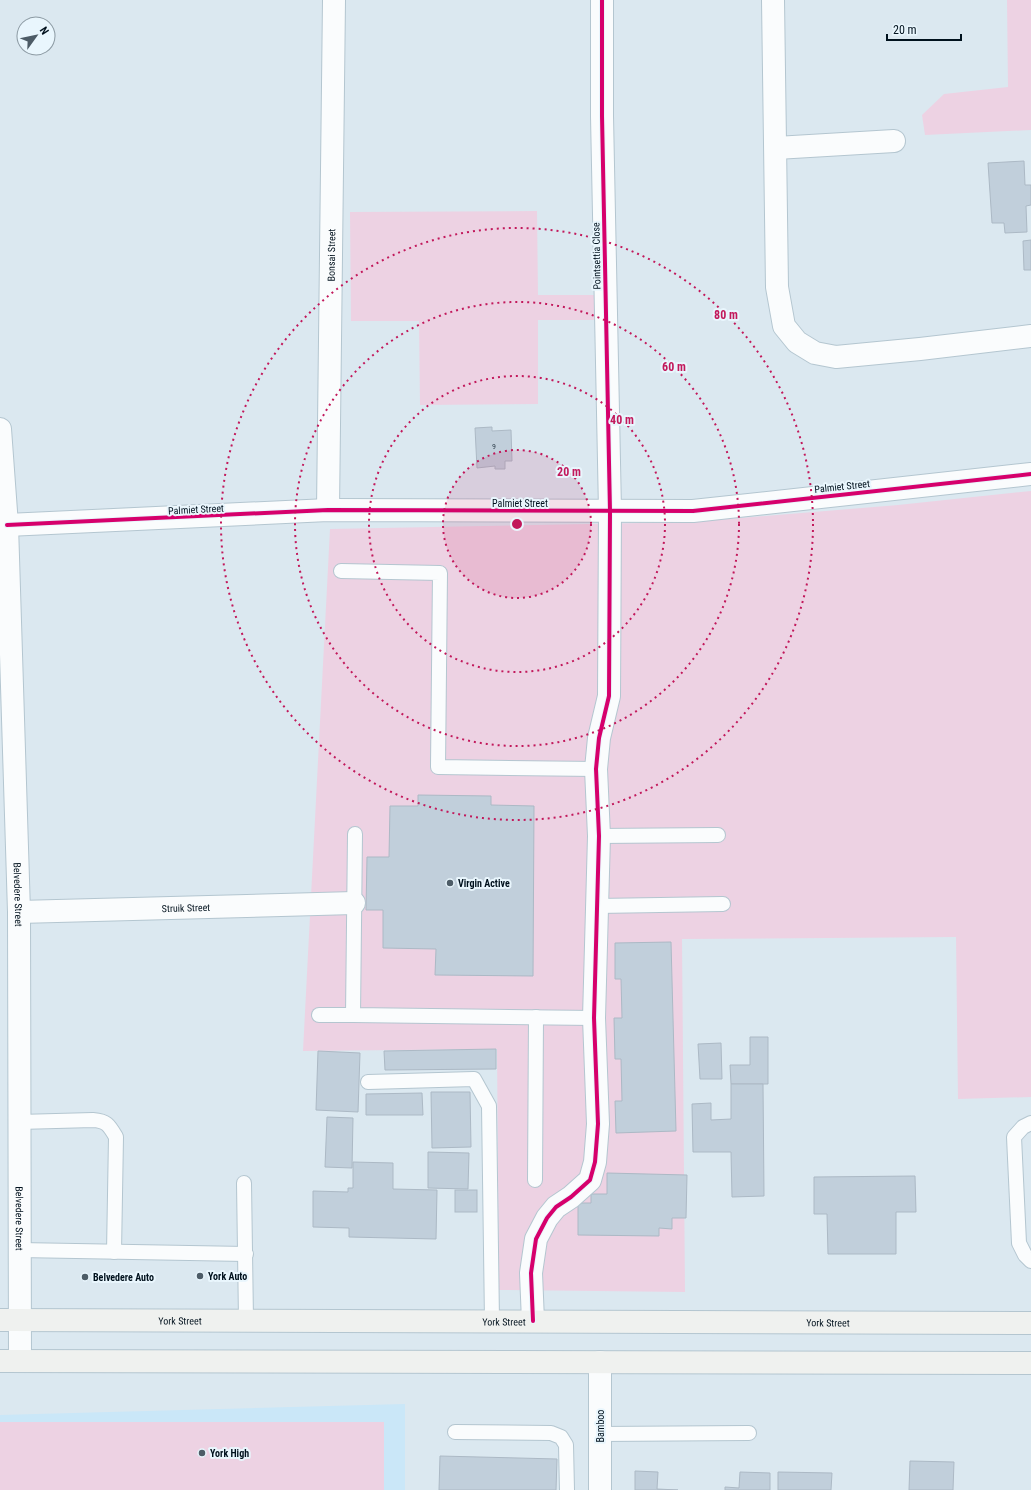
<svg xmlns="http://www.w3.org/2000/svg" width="1031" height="1490" font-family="'Roboto Condensed',sans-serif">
  <rect width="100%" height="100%" fill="#dbe8f0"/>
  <polygon fill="#cae7f8" points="405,1404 405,1490 0,1490 0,1415"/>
  <g fill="#edd2e3">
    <polygon points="1007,0 1031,0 1031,130 925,135 922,115 944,94 1008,87"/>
    <polygon points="537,211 538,295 595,295 595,320 538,320 538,404 420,405 419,321 351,321 350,212"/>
    <polygon points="1031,491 1031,1097 958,1099 956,937 682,939 685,1292 499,1290 497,1049 303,1051 330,529 693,522 898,505"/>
    <rect x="0" y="1422" width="384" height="68"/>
  </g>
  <g fill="#c1cfdb" stroke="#acb9c5">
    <polygon points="1024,161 1025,185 1031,185 1031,205 1026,206 1027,232 1005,233 1004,223 992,223 988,163"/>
    <polygon points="1031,240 1031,270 1024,270 1023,241"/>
    <polygon points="492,427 492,431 511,430 512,461 505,461 505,469 495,469 495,466 477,468 475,428"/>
    <polygon points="418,795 491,796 491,805 534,806 533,976 435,975 436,949 383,948 383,910 366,910 367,857 389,857 390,806 418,806"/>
    <polygon points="671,942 676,1131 616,1133 615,1101 622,1101 621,1059 615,1059 614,1018 622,1018 621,979 615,979 615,943"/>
    <polygon points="750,1037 768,1037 768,1084 731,1084 730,1065 750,1065"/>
    <polygon points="721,1043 722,1079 700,1079 698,1044"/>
    <polygon points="496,1049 496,1069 385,1070 384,1051"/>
    <polygon points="318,1051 360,1053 358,1112 316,1110"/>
    <polygon points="731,1084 763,1084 764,1196 732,1197 731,1152 693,1152 692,1104 711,1103 711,1120 731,1119"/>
    <polygon points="431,1092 470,1092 471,1147 432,1148"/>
    <polygon points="422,1093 423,1115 366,1115 366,1094"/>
    <polygon points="327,1117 353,1118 352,1168 325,1167"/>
    <polygon points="428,1152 469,1153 468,1189 428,1188"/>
    <polygon points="353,1162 393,1163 393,1189 437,1190 436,1239 349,1237 349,1228 313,1227 313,1191 348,1192 348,1188 353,1188"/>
    <polygon points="607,1173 687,1175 686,1218 672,1218 672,1229 659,1228 659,1236 578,1235 578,1203 591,1203 591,1194 607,1194"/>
    <polygon points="915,1176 916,1212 896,1212 896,1254 828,1254 827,1214 814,1214 814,1177"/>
    <rect x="455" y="1190" width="22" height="22"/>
    <polygon points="440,1456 557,1459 556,1490 439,1490"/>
    <polygon points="910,1461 954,1462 953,1490 909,1490"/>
    <polygon points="635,1471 658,1472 657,1489 678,1490 635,1490"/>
    <polygon points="740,1472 770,1473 770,1490 725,1490 725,1487 739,1488"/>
    <polygon points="778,1472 832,1473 831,1490 778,1490"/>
  </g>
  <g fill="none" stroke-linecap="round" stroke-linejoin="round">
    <g stroke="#b4c6d0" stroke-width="16">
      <g id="service">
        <polyline points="341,571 440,573 438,767 596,769"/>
        <polyline points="355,834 353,1015 594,1018"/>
        <polyline points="599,836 718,835"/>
        <polyline points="597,906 723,904"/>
        <polyline points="319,1015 353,1015"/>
        <polyline points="368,1082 474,1079 489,1106 492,1321"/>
        <path d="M19,1122l74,-2c14,1 16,5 23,17l-2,115"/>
        <polyline points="1031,1123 1023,1127 1014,1137 1019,1243 1025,1255 1031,1261"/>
        <polyline points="535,1180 536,1017"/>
        <polyline points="244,1183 246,1320"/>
        <polyline points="19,1250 246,1254"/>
        <polyline points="455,1432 551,1433 561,1437 566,1445 567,1490"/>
        <polyline points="600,1434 749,1433"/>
      </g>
    </g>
    <g stroke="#b4c6d0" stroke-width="24">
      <g id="minor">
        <polyline points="773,0 777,287 784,326 797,342 815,353 836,357 920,349 1031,336"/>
        <polyline points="776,148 894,141"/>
        <path id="s1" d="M0,429l7,96 12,387 1,449"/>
        <path id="s2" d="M328,510l6,-510"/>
        <polyline points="7,525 328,510 693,511 1031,474"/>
        <path id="s3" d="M19,912l335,-9"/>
        <polyline points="533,1321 531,1273 536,1239 547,1218 556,1207 571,1197 590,1180 595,1162 598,1124 594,1018 599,836 596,769 599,738 609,696 610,511 602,116 602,0"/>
        <polyline points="600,1490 600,1362"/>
      </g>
    </g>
    <g stroke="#b4c6d0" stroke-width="24">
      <g id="secondary">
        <path id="s4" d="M0,1320l1031,3"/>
        <polyline points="0,1361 1031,1363"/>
      </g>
    </g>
    <use href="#service" stroke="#fafcfd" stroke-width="14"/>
    <use href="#minor" stroke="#fafcfd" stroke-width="22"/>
    <use href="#secondary" stroke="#eff1ef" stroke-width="22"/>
    <g stroke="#e9f6fd" stroke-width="6">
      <g id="cycleway">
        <polyline points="7,525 328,510 693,511 1031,474"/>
        <polyline points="533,1321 531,1273 536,1239 547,1218 556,1207 571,1197 590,1180 595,1162 598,1124 594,1018 599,836 596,769 599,738 609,696 610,511 602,116 602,0"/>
      </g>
    </g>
    <use href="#cycleway" stroke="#d6006c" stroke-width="4"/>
  </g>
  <circle cx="517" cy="524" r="74" fill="#c2185b" fill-opacity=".12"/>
  <g fill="none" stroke="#c2185b" stroke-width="2" stroke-dasharray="2 4">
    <circle cx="517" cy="524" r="74"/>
    <circle cx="517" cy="524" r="148"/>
    <circle cx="517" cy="524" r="222"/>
    <circle cx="517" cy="524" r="296"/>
  </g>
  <g fill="#4d5c67" stroke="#e9f6fd" stroke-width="1.5">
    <circle cx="450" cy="883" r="4"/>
    <circle cx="200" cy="1276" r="4"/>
    <circle cx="85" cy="1277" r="4"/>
    <circle cx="202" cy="1453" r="4"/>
  </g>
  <g text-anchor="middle" stroke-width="4" stroke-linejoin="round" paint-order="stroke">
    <g font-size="8" fill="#334450">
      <text x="494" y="449">9</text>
    </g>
    <g font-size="10" fill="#00111d" stroke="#e9f6fd">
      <text dy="4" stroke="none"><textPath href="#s2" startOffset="255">Bonsai Street</textPath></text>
      <text transform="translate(596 256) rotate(-91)" y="4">Pointsettia Close</text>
      <text transform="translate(842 486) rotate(-6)" y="4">Palmiet Street</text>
      <text x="520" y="507">Palmiet Street</text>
      <text transform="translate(196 509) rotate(-3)" y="4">Palmiet Street</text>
      <text dy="4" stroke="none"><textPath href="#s1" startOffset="466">Belvedere Street</textPath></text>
      <text dy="4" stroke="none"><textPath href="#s3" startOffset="167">Struik Street</textPath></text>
      <text dy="4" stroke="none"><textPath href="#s1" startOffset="790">Belvedere Street</textPath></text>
      <text dy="4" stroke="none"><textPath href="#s4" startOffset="180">York Street</textPath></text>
      <text dy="4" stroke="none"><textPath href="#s4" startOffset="504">York Street</textPath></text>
      <text dy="4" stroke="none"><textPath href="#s4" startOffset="828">York Street</textPath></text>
      <text transform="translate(600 1426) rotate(-90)" y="4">Bamboo</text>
    </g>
    <g font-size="10" font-weight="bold" fill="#00111d" stroke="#e9f6fd" text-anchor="start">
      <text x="458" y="887">Virgin Active</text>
      <text x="208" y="1280">York Auto</text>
      <text x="93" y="1281">Belvedere Auto</text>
      <text x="210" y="1457">York High</text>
    </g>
  </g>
  <circle cx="517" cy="524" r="6" fill="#c2185b" stroke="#e9f6fd" stroke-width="2"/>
  <g font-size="12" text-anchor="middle" font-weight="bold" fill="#c2185b" stroke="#e9f6fd" stroke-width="4" stroke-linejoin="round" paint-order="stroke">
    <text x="726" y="319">80 m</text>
    <text x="674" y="371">60 m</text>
    <text x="622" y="424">40 m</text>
    <text x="569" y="476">20 m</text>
  </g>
  <g transform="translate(36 36) rotate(57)"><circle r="19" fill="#e9f6fd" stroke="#8c9aa3"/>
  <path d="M0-3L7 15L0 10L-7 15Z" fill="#4d5c67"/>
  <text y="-6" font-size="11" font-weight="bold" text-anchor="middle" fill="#00111d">N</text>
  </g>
  <path d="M887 34v6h74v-6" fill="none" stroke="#00111d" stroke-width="2"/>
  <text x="893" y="34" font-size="12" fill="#00111d" stroke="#e9f6fd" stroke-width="3" paint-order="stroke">20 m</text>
</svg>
